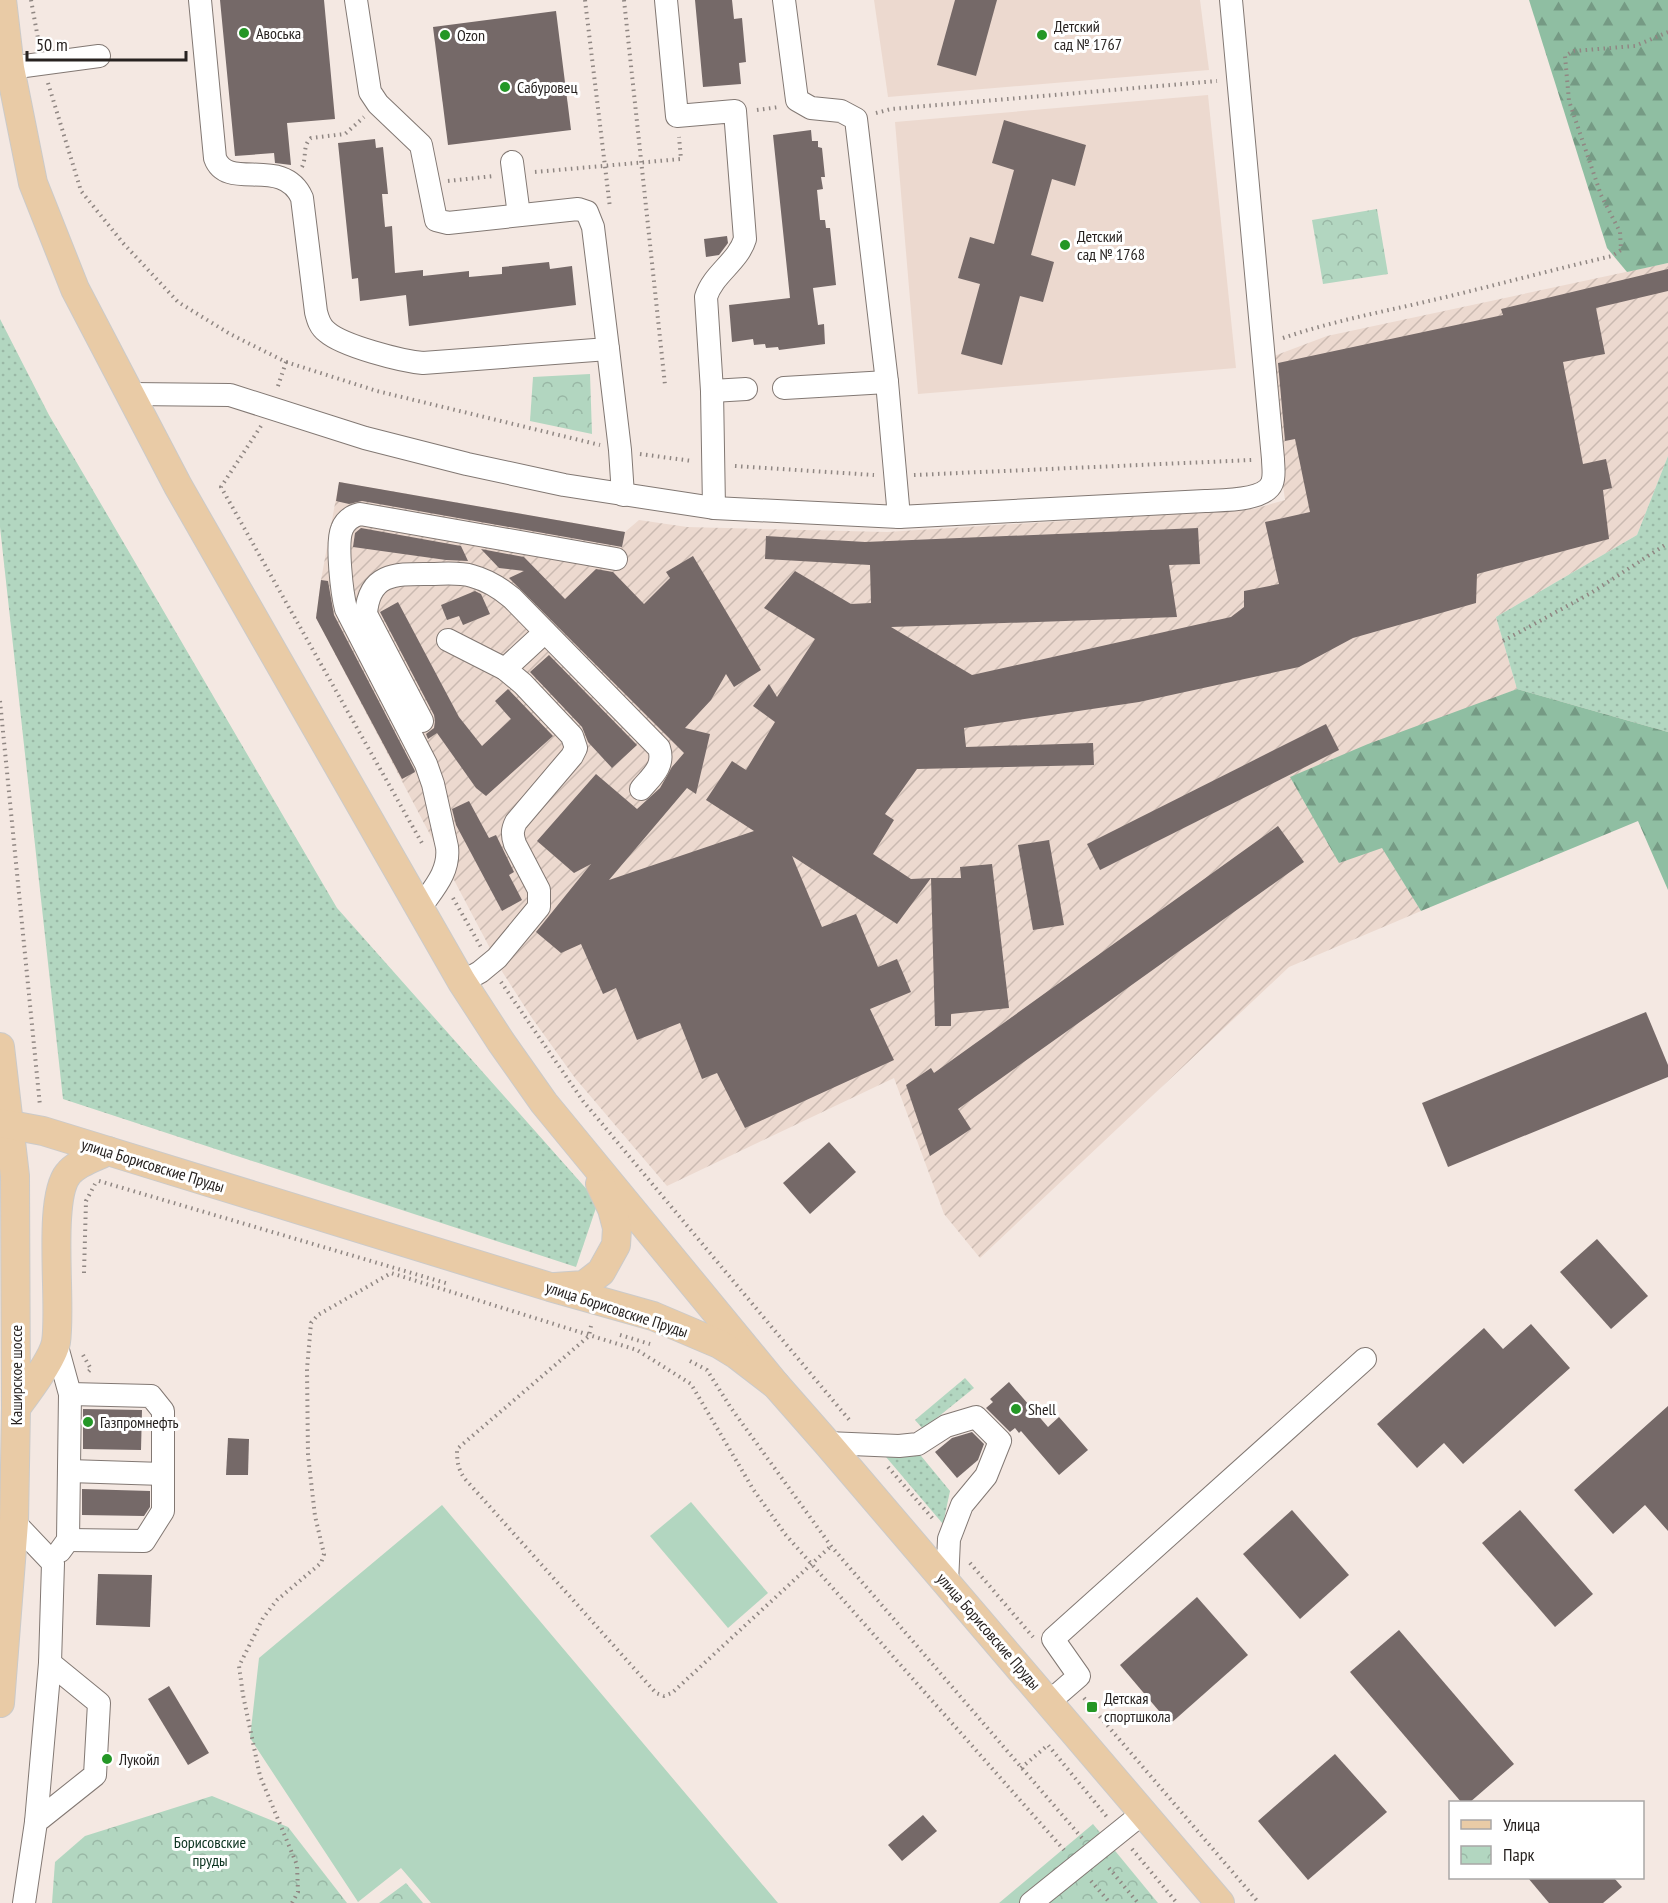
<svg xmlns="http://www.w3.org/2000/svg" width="1668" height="1903" font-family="'PT Sans Narrow',sans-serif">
  <defs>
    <pattern id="industrial-furrows" width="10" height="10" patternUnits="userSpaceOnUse" patternTransform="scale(1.5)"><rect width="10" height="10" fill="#ecd9cf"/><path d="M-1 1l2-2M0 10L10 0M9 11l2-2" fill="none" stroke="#cabab1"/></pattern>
    <pattern id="grass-dots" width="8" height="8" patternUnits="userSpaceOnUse" patternTransform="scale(1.5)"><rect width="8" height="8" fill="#b2d6c0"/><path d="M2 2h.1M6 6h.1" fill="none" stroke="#99b7a5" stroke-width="1.8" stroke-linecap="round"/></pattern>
    <pattern id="forest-firs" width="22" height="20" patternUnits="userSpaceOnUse" patternTransform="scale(1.5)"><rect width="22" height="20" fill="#8fbea2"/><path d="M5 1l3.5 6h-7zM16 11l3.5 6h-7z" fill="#759a84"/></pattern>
    <pattern id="park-crowns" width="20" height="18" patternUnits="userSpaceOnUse" patternTransform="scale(1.5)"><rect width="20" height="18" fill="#b2d6c0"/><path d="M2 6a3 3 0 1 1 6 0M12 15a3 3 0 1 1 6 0" fill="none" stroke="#99b7a5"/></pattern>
  </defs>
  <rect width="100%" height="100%" fill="#f4e8e2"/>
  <g fill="#ecd9cf">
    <polygon points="874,0 1200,0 1209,70 888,97"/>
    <polygon points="1208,95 1236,368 918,394 895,122"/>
  </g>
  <polygon fill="url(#industrial-furrows)" points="1668,263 1668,456 1637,535 1496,617 1517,689 1291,777 1382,847 1421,911 1289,967 980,1258 944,1214 894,1078 667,1186 575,1078 532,1018 503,973 316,618 321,580 339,482 625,532 639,520 687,527 887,532 1254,509 1285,500 1272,406 1274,356 1327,336"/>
  <g fill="url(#grass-dots)">
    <polygon points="0,319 49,415 337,908 598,1202 576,1267 63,1099 0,527"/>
    <polygon points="1668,456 1668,732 1517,689 1496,617 1637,535"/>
    <polygon points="965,1378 974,1388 923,1429 915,1420"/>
    <polygon points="917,1451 950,1491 943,1524 886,1457"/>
  </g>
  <g fill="url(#forest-firs)">
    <polygon points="1529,0 1668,0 1668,263 1627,272 1607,248"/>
    <polygon points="1517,689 1668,732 1668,890 1638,821 1421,911 1382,848 1339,863 1290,777 1368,744"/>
  </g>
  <g fill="url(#park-crowns)">
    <polygon points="1377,209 1388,274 1323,284 1312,220"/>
    <polygon points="590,374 592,434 530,421 533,377"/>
    <polygon points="212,1796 288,1827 347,1903 52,1903 55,1862 85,1836"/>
    <polygon points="1093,1824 1158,1903 999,1903"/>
    <polygon points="406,1883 423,1903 379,1903"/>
  </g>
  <g fill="#b2d6c0">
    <polygon points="691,1502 768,1593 728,1628 650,1536"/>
    <polygon points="442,1505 778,1903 431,1903 401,1868 358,1902 250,1738 259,1658"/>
  </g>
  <g fill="#756968">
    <polygon points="220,0 324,0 335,119 287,123 291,165 275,163 274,153 235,156"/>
    <polygon points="695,0 732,0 734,19 742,18 746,62 739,63 741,84 703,87"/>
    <polygon points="955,0 997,0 976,76 937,65"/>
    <polygon points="556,11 571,130 448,145 433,27"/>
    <polygon points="1004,120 1086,145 1075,186 1052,179 1031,255 1054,262 1043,302 1020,296 1002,365 961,354 980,284 958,278 970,237 994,244 1014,170 992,163"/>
    <polygon points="811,130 812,141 818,141 818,147 822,148 825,177 821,177 823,189 817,190 820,220 825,220 826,228 830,228 836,285 813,288 818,325 824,324 825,344 779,350 778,347 766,348 765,344 754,345 753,339 732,342 729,305 790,298 773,135"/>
    <polygon points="375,139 376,148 383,147 388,194 382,194 385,227 392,226 395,273 423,270 423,276 469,271 469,277 502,274 502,267 549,262 550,269 572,266 576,305 409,326 406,295 360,301 358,278 352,279 338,143"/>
    <polygon points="727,236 728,243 719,255 706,257 704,239"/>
    <polygon points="1668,269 1668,291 1596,308 1605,354 1563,362 1583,464 1606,459 1612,488 1603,490 1609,539 1477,574 1476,603 1353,638 1299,667 1139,702 964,728 966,747 1093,743 1094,765 917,769 885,814 894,820 873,854 911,879 931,878 897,924 792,856 822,927 856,914 878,967 897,959 911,992 870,1009 894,1060 745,1128 717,1073 702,1079 680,1023 637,1040 616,988 603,994 581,944 561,953 536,932 591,864 574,873 537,841 596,774 637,809 660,788 672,767 684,753 509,578 524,571 499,568 481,549 524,557 565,599 596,569 613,572 644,604 670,578 666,572 693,556 761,670 734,687 726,674 711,700 685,728 710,734 696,794 687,788 609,880 754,831 706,800 732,761 746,770 775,722 753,706 769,684 777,697 815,639 764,608 795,571 851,604 871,603 870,565 765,559 766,536 865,542 1198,528 1200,564 1169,565 1177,617 891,627 972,675 1231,617 1244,607 1244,591 1279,584 1265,522 1310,512 1295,439 1285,441 1278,363 1503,315 1501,309"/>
    <polygon points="339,482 625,532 622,547 362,501 349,504 336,501"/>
    <polygon points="361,528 461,546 468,561 446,560 353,547 355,533"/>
    <polygon points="321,580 328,581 334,615 414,769 415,772 402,779 316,618"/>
    <polygon points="475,591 481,594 490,614 463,625 459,616 447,620 441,605"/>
    <polygon points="398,602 459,717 482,746 511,719 495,701 508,689 553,736 486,796 476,788 437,733 428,739 426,734 434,728 435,721 434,715 380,612"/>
    <polygon points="549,655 637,745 612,768 588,742 582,727 530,672"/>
    <polygon points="1326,724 1339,750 1100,870 1087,844"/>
    <polygon points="469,801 489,838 496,835 514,872 509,875 522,900 502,911 456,825 452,809"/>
    <polygon points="1278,826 1304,862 958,1109 971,1129 930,1156 906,1085 931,1068 934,1073"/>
    <polygon points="1049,840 1064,925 1033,930 1018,845"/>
    <polygon points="992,864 1009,1008 951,1014 951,1026 935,1026 931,878 961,878 960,867"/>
    <polygon points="1646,1012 1668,1065 1668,1077 1448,1167 1422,1103"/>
    <polygon points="829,1142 856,1172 810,1214 783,1183"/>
    <polygon points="1597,1239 1648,1296 1611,1329 1560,1272"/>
    <polygon points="1531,1324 1570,1368 1463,1464 1444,1443 1417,1468 1377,1424 1484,1328 1503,1349"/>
    <polygon points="1009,1382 1048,1427 1059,1417 1088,1450 1059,1475 1021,1431 1019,1433 1015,1428 1010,1432 986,1408 993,1402 990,1399"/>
    <polygon points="1668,1406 1668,1531 1645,1505 1613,1534 1574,1490"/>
    <polygon points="83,1409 142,1410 141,1450 83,1449"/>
    <polygon points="972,1432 984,1444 978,1460 957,1478 935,1452 952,1438"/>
    <polygon points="228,1438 249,1439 248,1475 226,1475"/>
    <polygon points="82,1489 150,1491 150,1507 144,1516 82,1515"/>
    <polygon points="1292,1510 1349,1575 1300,1619 1243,1554"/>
    <polygon points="1520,1510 1593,1594 1555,1627 1482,1543"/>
    <polygon points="98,1574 152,1575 150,1627 96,1625"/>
    <polygon points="1197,1597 1248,1655 1170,1724 1120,1665"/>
    <polygon points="1399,1630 1514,1764 1469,1803 1462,1803 1350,1672"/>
    <polygon points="169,1686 209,1753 188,1765 148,1699"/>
    <polygon points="1335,1754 1387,1812 1308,1880 1258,1821"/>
    <polygon points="923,1815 937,1831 902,1861 888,1845"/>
    <polygon points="1528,1878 1614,1878 1622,1887 1603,1903 1549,1903"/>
  </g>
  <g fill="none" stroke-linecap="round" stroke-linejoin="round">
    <g stroke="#827873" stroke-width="24">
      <g id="minor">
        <path d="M200,0l15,158c12,34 68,-3 87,40l14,114c2,8 4,15 11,20 16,14 74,29 96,31l185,-14 -15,-122 -6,-15 -9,-3 -130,14 -12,-3 -15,-75 -43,-41 -8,-12 -14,-92"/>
        <path d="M666,0l11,116 58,-5 10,128c-7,23 -32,35 -39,58l6,94 2,117"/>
        <polyline points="784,0 797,100 811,108 841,111 856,119 887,382 899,517"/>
        <polyline points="10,68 99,56"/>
        <polyline points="512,162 519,215"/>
        <polyline points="608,349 620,450 623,495"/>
        <polyline points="784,388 887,382"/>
        <polyline points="712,391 746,389"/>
        <path d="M131,394l99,1 135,43 102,26 97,21 150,23 185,9 306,-16c18,-1 60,0 67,-18 3,-7 1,-17 1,-24l-42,-459"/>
        <path d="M448,640l57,29 18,15 49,52 4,12 -4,8 -56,66c-4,8 -4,13 -1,22l24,46v17l-42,51 -17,14 -18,10"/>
        <polyline points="505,669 545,632"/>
        <path d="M422,721l-56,-107c3,-42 31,-40 64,-40 14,0 28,-2 42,2 15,4 28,12 40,22l147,150c6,18 -7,28 -18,41"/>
        <path d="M420,908c13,-19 30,-36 27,-61l-14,-63 -7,-20 -80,-155c-4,-15 -10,-66 -4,-80 3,-8 10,-13 18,-15l256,45"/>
        <polyline points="56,1343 70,1394 68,1540 60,1551"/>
        <polyline points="827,1443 899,1446 918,1444 946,1426 976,1417 1000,1441 986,1476 962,1505 949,1539 947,1583"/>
        <polyline points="69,1471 163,1474"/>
        <polyline points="14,1522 53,1563 50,1663 99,1703 95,1775 36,1822 24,1903"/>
        <polyline points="68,1540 144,1541 163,1511 163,1411 151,1396 70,1394"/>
        <polyline points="1049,1702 1079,1676 1053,1639 1365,1359"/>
        <polyline points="36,1822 50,1663"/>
        <polyline points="1031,1903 1143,1813"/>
      </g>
    </g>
    <g stroke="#cbcac9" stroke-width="30">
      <g id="major">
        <polyline points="2,0 10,68 33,183 75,289 178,486 462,982 501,1042 544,1103 776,1385"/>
        <polyline points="0,1047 15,1176 16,1408 14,1522 0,1703"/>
        <polyline points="0,1123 43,1131 550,1287 653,1316 719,1344 737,1355 776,1385 827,1443 1220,1903"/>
        <polyline points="555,1287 584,1285 601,1272 616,1245 617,1228 612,1209 600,1184"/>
        <path d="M16,1408c11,-15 37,-49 40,-66 6,-37 -9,-142 12,-168 8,-11 28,-17 40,-23"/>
      </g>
    </g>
    <g stroke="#908783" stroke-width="4" stroke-dasharray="1.5 4.5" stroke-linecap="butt">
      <polyline points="31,0 39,44"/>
      <polyline points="585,0 610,208"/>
      <polyline points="624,0 665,385"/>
      <polyline points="48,83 81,191 123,243 178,302 230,334 286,362 277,389"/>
      <polyline points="757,110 779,107"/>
      <polyline points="876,113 891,109 1217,81"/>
      <path d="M302,167c5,-10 0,-21 9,-29l34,-4 19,-17"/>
      <polyline points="535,172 681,159 679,137"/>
      <polyline points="448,181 494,176"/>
      <path d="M1283,338c44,-15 88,-24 133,-34 66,-15 131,-33 196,-48l9,-6 -1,-18 -19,-37 -32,-94 -4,-45 9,-5 61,-5 33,-14"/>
      <polyline points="286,362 377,391 600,445"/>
      <polyline points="261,426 221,487 423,845"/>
      <polyline points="640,454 692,461"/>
      <polyline points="735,466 874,475"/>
      <polyline points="914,475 1252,460"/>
      <polyline points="1503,641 1591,593 1668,543"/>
      <polyline points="0,701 40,1106"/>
      <polyline points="453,898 481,947"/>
      <polyline points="501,982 583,1101 851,1422"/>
      <polyline points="99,1181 449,1284"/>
      <polyline points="84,1273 86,1201 95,1184"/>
      <path d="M591,1326l-2,10 -132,113c0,13 1,21 9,31l190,213 8,3 8,-3 159,-147"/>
      <polyline points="620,1335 650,1344"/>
      <polyline points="83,1355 91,1369 86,1374"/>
      <polyline points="690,1361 707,1370 731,1408 831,1546 1082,1838"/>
      <polyline points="888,1467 934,1520"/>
      <polyline points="970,1563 1033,1637"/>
      <polyline points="1084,1698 1259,1903"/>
      <polyline points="1021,1768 1048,1745 1107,1817"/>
      <polyline points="1132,1849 1177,1903"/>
      <polyline points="1109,1868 1138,1903"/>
      <polyline points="1091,1881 1110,1903"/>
      <polyline points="292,1903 298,1892 297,1865 260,1776 243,1695 239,1666 263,1618 277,1600 321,1563 324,1554 315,1516 308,1455 307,1369 311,1323 318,1315 391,1273 637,1350 691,1384 753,1489 785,1534 1064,1850"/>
    </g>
    <use href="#minor" stroke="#fff" stroke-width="22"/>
    <use href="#major" stroke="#e9cba6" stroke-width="28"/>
  </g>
  <g fill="#249726" stroke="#fff" stroke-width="2">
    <circle cx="244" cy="33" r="6"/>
    <circle cx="445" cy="35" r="6"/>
    <circle cx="1042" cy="35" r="6"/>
    <circle cx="505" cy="87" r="6"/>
    <circle cx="1065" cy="245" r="6"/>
    <circle cx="1016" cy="1409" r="6"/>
    <circle cx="88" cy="1422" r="6"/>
    <rect x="1086" y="1701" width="12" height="12" rx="3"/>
    <circle cx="107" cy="1759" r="6"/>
  </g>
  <g text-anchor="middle" stroke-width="6" stroke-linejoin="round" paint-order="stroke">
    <g font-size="16" fill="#272220" stroke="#fff" text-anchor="start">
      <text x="1054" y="32">Детский<tspan x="1054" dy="18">сад № 1767</tspan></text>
      <text x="256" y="39">Авоська</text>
      <text x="457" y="41">Ozon</text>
      <text x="517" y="93">Сабуровец</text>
      <text x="1077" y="242">Детский<tspan x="1077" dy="18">сад № 1768</tspan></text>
      <text x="1028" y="1415">Shell</text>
      <text x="100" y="1428">Газпромнефть</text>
      <text x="1104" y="1704">Детская<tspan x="1104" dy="18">спортшкола</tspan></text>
      <text x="119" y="1765">Лукойл</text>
    </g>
    <g font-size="16" fill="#272220" stroke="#fff">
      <text transform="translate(153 1165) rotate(17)" y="6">улица Борисовские Пруды</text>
      <text transform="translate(617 1309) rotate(18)" y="6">улица Борисовские Пруды</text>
      <text transform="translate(16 1375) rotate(-90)" y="6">Каширское шоссе</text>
      <text transform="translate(989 1631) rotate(49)" y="6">улица Борисовские Пруды</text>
    </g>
    <g font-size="16" fill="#0b331f" stroke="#fff">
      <text x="210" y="1848">Борисовские<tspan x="210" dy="18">пруды</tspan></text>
    </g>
  </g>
  <rect x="1449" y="1801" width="195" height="78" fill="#ffffff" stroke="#a9a7a6" stroke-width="1.5"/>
  <rect x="1461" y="1820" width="30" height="9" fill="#e9cba6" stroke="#a9a7a6" stroke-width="1.5"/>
  <text x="1503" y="1831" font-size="18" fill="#272220">Улица</text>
  <rect x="1461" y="1846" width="30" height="18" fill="url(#park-crowns)" stroke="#a9a7a6" stroke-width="1.5"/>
  <text x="1503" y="1861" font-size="18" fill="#272220">Парк</text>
  <path d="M27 51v9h159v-9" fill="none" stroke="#272220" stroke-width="3"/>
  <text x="36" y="51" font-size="18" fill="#272220" stroke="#ffffff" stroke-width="4.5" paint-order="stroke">50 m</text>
</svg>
